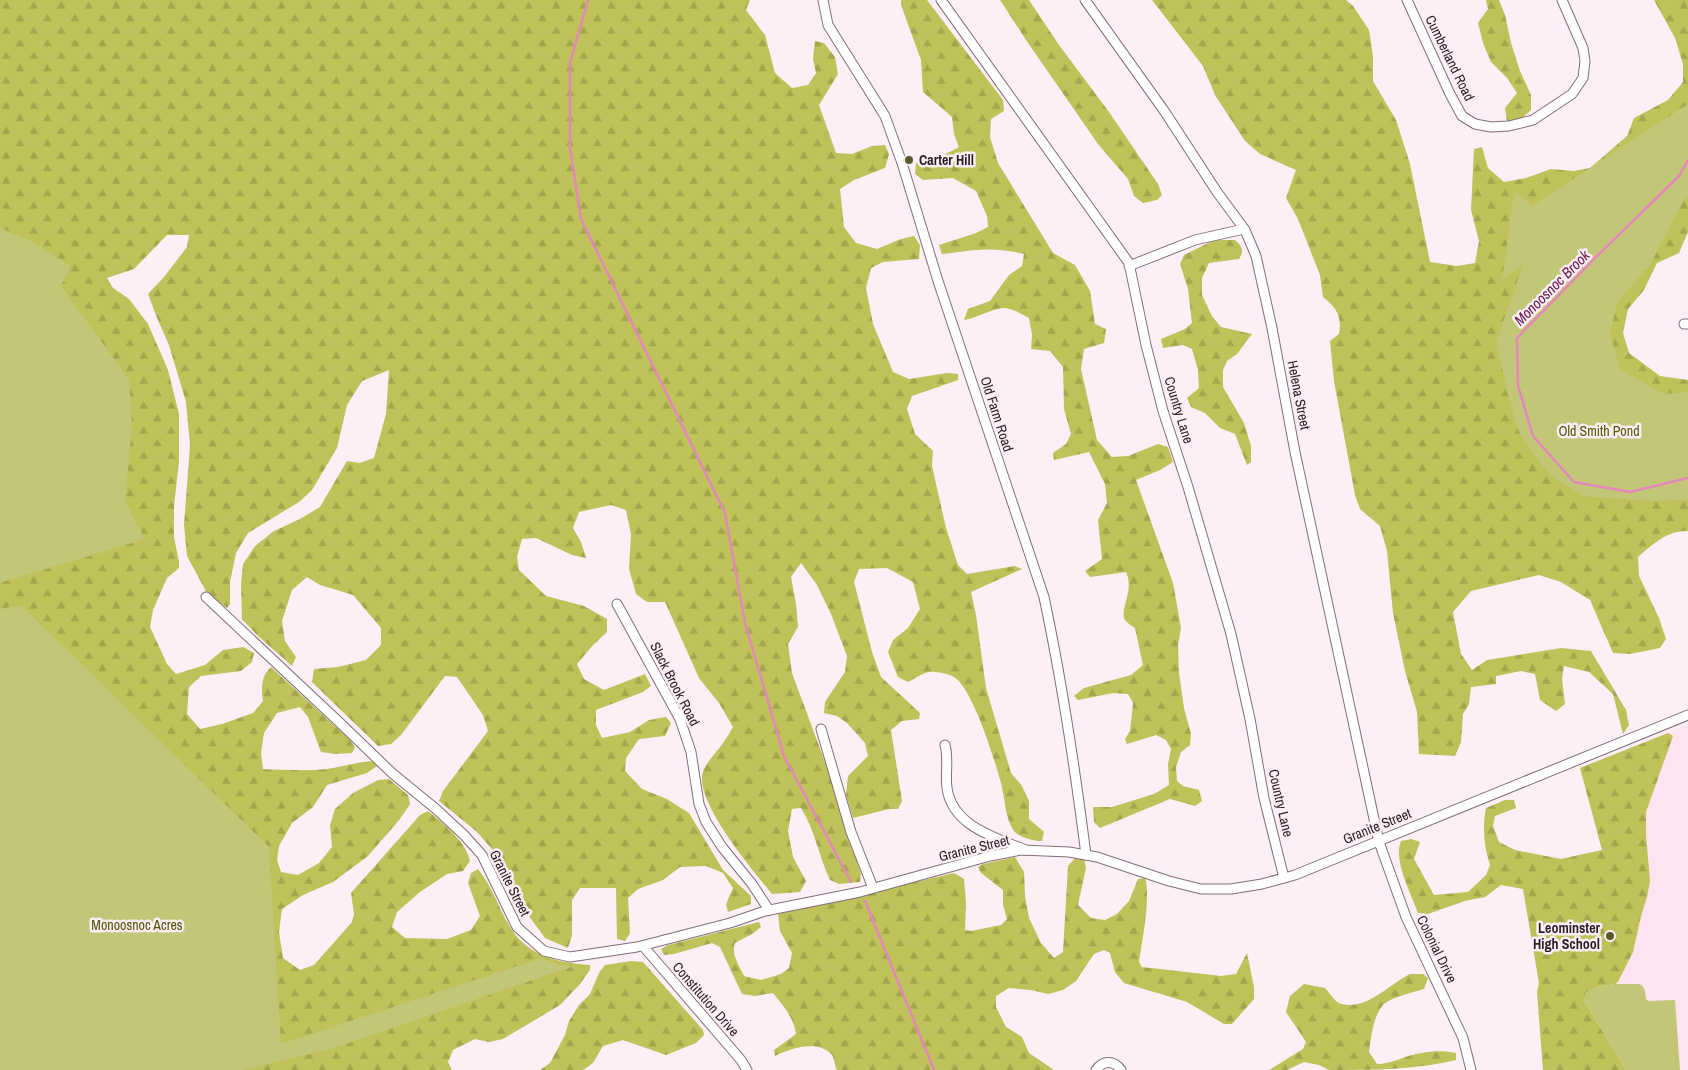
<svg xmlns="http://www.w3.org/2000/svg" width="1688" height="1070" font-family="'Archivo Narrow',sans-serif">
  <defs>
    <pattern id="forest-firs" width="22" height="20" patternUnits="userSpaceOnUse" patternTransform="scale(1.25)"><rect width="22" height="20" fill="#bec258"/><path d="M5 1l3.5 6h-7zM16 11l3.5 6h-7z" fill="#a3a64c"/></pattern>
  </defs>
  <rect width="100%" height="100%" fill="#feeef6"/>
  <polygon fill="#fee3f0" points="1688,725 1688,1070 1554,1070 1519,867 1602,850 1580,768"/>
  <g fill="url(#forest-firs)">
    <path d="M0,0h750l-4,10 19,25 10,38 17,15 16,-3 8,-12 -3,-14 2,-18 9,2 11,14 3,17 -19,31 17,48 16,1 20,-8 13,-1 4,9 -4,14 -31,12 -14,9 4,38 12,16 21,6 24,-10 13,-3 6,9 -1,14 -36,3 -12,6 -5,20 7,36 20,48 16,7 38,-6 11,1v6l-46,16 -5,13 8,25 18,17 -1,15 14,62 12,37 9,9 48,-8 7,3 -51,23 5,23 10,73 25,85 11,13 7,15v18l15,13 -2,9c-8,0 -22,-3 -28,-10 -9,-12 -9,-33 -13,-48 -6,-21 -29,-99 -49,-107 -4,-2 -18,-5 -23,-4 -6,1 -15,7 -21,10l-10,-5 -10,-25 5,-12 15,-12 12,-19 -7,-27 -26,-14 -28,1 -5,13 18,70 9,25 39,36 -1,6 -17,2 -11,9 11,71 -4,8h-9l-36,9 -7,-23 2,-19 20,-20 -3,-13 -18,-20 -10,-7 -13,-3 1,-11 20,-30 2,-16 -16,-42 -14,-29 -16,-22 -10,14 5,27 2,23 -10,17 4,29 33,89 36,112 -1,8 -21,2 -9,-4c-11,-23 -15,-50 -29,-72l-9,1 -4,22 5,26 13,24 -6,11 -28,2c-18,-22 -79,-94 -69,-122 4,-11 13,-19 20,-29 4,-5 7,-11 10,-16l-14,-24 -20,-25 -34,-76h-18l-11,-8 -7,-25 2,-35 -5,-24 -15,-5 -32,7 -6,16 8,14 5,16 -14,-3 -36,-17 -14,1 -5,18 2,13 27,26 38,10 23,13v13l-14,13 -16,19 7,15 20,11 41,-16 6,12 -8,6 -47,18v15l6,13 28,-6 19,-12 17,-3 5,6 -6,13 -26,3 -13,19 -1,13 17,18 25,10 22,14 34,57 28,26v8l-23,8 -2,-8 7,-16 -10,-15 -17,-7 -26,1 -17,13 -25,9 -10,9 2,35 -5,8 -8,-2 -1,-51h-36l-8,12v35l-4,13 -23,-10 -24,-33 -21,-47 -24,-27 -37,-30 4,-10 45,-60 -5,-16 -26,-38 -12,-1 -44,59 -10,9 -13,2 -66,-64 2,-13 24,-2 28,-7 15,-15v-17l-28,-33 -33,-10 -13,-8 -15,13 -10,31 3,20 11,16 -4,9 -35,-31 -15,-16 -1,-35 2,-20 12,-18 19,-15 26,-12 20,-12 27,-46 13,2 14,-5 12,-44 3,-44 -27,11 -15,24 -10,43 -25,42 -13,12 -51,31 -12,20 -6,29v22l-3,4 -20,-15 -20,-37 -3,-31 6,-80 -4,-43 -17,-57 -12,-27 -9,-24 16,-17 23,-30 2,-12h-22l-33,34 -27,9 6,10 16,11 19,25 20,46 11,44v47l-5,45v31l5,25v6l-12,10 -14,32 -3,17 17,37 9,10 29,-9 18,-15 20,-3 11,6 -2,9 -11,9 -40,5 -12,11 -2,27 13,15 22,-5 31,-11 10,-12c-2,-13 -2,-25 8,-34l78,72 6,8 -3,6 -17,1 -14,-2 -13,-35 -8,-10 -23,6 -13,20 -3,20 2,16c22,1 43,2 64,0 16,-2 32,-8 48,-8l2,5 -10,7 -40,12 -14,22 -21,16 -13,23 -2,14 4,12 17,3 21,-12 13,-16 -2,-22 5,-16 18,-16 25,-13 11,-1 19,16 2,9 -10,15 -32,37 -35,26 -30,13 -21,14 -3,23 4,26 17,12 14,-5 38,-43 2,-8 -3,-21 69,-78 8,-4c16,13 37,29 42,50l-7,10 -16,3 -27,18 -23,20 -5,15 13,11 42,1 24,-9 9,-14 -12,-33 3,-10 7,-4c16,20 21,41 34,61 17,26 48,33 78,35v5l-10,14 -20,21 -57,34 -14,3 -14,-3 -22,11 -5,12 4,8h-452z"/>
    <path d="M901,0h26l76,100 1,11 -13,8 -1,18 8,26 55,90 22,12 15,26 5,33 11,5 -2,14 -20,6 -3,20 16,71 15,17 16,-1 30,-12 10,3 5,15 -13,8 -24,10 37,103 8,45 -3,17 1,28 5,35 7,26 -1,11 -9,7 -5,15 1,14 6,5 16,4 3,11 -7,5 -25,-7 -70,29 -6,-6 -1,-15h19l42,-13 15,-9 -1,-21 3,-15 -5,-9 -10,-5 -29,9 -2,-5 5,-8 3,-28 -5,-9 -15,-1 -35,7 -4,-4 10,-8 47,-13 12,-10 -8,-37c-3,-2 -8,-5 -10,-8 -6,-11 10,-29 1,-48l-36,5 -5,-6 17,-12 -4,-39 9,-17 -2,-19 -16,-32 -35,8 -1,-7 13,-9 5,-10 -7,-25 -1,-42 -13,-16 -19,-2 1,-14 -3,-17c-7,-4 -17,-10 -26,-10 -9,0 -26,10 -39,12l4,-11 22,-8 19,-26 13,-9 2,-12c-32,-8 -50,-4 -82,0l-3,-9 37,-12 12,-6 -1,-11 -11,-25 -23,-13 -30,2 -8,-6 1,-11 24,-6 19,-10 -5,-13 -2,-17 -29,-25 -2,-32 -20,-55z"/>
    <polygon points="1000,0 1029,0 1059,45 1109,112 1158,184 1162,195 1157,200 1143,203 1134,196 1128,179 1098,144 1026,40"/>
    <path d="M1152,0h194l7,6 16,24 4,26v25l23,39 14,44 20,98 27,4 18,-3 4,-22 -8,-31 3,-61 8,-2 6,21 16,14 22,-4 25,-9 23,2 16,-3 37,-32 7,-18 34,-18 15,-18v-18l-8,-26 -21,-38h34v232l-9,21 -22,10 -13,27 -16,19 -5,24 6,20 31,23 28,4v151c-21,-1 -36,14 -50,26l1,19 20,42 7,21 -6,9 -30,6 -17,-1 -23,-53 -29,-18 -22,-7 -68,16 -18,21 8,42 11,16 15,-10 74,-12 30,3 35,59 3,15 -6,9 -10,-40 -24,-22 -25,-6 -2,13 3,25 -9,7 -16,-11 -5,-26 -14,-3 -25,5v8l-25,3 -2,17 -6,10 -2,28 -6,14 -36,-2 -2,-42 -12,-41 -12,-58 -6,-62 -7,-25 -20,-17 -5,-14 -21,-114 -4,-40 9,-7c3,-17 -2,-26 -16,-37l-3,-22 -22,-56 -12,-21 10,-28 -36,-16 -15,-13 -30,-46 -12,-29z"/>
    <polygon points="1486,0 1499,0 1505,15 1511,43 1520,71 1531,95 1531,110 1522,118 1507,122 1505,108 1517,93 1507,78 1491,62 1483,43 1478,23 1488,9"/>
    <path d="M1214,240h21c8,7 9,11 4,19l-30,4 -7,15v17l10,21 9,11 31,7 -15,20 -10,7 -4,9v17l21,36 7,23v16l-4,3 -12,-31 -15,-6 -15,-15 -14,-6 -4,-9 12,-10 -1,-18 -6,-21 -9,-4 -20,3 -2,-9 24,-10 7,-6 -4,-34 -8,-25 4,-9z"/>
    <path d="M1668,733l5,3 -27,76v23l4,46 -3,16 -6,19 -8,36 -15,30 -3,2 -19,3 -12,11 2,6 40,66h-83l-6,-78 2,-9 -16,-94 -22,-4 -16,12 -20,4 -37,13 -10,-1c-7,-20 -25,-52 -17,-72l10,-2 9,3 -6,17 20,36 34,-3 18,-17 4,-10c-6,-19 -8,-37 -4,-57l19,-8h9l2,8 -21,8 -2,10 6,16 16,8 46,9 41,-9 -22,-82z"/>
    <path d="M1015,857l9,15 1,24 4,22 12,25 13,15 9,-6 5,-86 7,-8h9l2,10 -8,37 13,13 14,2 12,-6 12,-13 9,-22 7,-1c6,18 -3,64 -6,84l3,5 79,9 15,-2 11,-21 7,34v12l-22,25h-8l-37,-22 -63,-19 -9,-11 -5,-19 -6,-3 -10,4 -18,27 -13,9 -15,4 -17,-4 -22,-2 -13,8v11l10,20 16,10 7,16 25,17h-217c-2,-4 -3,-12 -5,-15 -13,-16 -42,-7 -57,1l-1,-6 22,-16c-2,-16 -13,-29 -23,-41l-18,3 -13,-2 -22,-47 -8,-4 -38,11 -10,1 -3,-6 7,-4 91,-23 2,5 -9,7 -17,9c-4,11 4,23 9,33l17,4 20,-6 8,-6 3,-15 -12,-22 -2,-17 176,-41 10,6 2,23 -1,28 6,1 30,-6 6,-6 -4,-14v-15l-22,-17 -3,-6 5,-3z"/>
    <polygon points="631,961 643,962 703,1030 704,1035 696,1043 666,1055 623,1040 603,1046 593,1063 583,1070 540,1070 550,1063 565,1035 569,1021 579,1005 590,994 599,973 605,965"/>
    <path d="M1410,974h13l5,4 -4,11c-10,3 -35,9 -41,16 -10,12 -12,32 -14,47l8,12c14,0 25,-7 39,-10 12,-3 27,-4 40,-1v7c-40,10 -85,10 -127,10l-10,-5 -15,-3 -17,8h-18l34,-21 3,-7 -20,-30 4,-16 14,-12 21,4c5,5 10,15 17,16 24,7 49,-21 68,-30z"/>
  </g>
  <g fill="#c2c677">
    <polygon points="1688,104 1688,197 1684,200 1650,265 1617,303 1610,334 1620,369 1664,394 1688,392 1688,500 1650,501 1583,496 1550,475 1524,441 1515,423 1496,342 1523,265 1502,281 1514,191 1533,205"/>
    <polygon points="0,228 31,241 71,266 61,286 129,379 132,425 125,501 145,539 0,583"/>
    <polygon points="21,605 269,847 281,1044 541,958 560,965 574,966 331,1049 243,1070 0,1070 0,609"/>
    <path d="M1615,984h24c7,3 6,9 7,15l2,2 27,-1 5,70h-54l-40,-66 -2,-6 2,-6 10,-5z"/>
  </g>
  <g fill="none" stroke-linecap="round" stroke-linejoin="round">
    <g stroke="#e486ba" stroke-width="2.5">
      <polyline points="588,0 570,63 570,148 581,219 725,513 745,623 784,756 851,882"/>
      <polyline points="1688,160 1679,176 1595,258 1517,338 1518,386 1533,436 1574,482 1630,492 1688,478"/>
      <polyline points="865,901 934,1070"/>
    </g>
    <g stroke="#836d78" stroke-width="11">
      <g id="street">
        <path d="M823,0l5,25 57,91 17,47 36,118 106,316c18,85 31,171 42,258"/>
        <polyline points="941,0 1129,263 1146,345 1163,411 1188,487 1231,634 1250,719 1264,798 1284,878"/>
        <polyline points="1085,0 1165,112 1217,192 1245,230 1256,256 1272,328 1295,452 1379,842 1406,917 1463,1038 1471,1070"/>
        <polyline points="1407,0 1450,94 1462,116 1475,124 1491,127 1509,126 1533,120 1572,94 1583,78 1585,61 1583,48 1562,0"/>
        <polyline points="1129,266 1195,240 1244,229"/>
        <polyline points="1684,324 1688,324"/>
        <polyline points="206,597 338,721 392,773 436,809 464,835 482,855 517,927 544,951 570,957 637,947 730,923 765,911 860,892 990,856 1021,850 1069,852 1097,857 1169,881 1201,889 1231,889 1262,884 1295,875 1688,715"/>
        <polyline points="617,604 680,719 691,752 699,804 706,822 722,847 752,884 769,910"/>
        <polyline points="821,729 851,832 873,888"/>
        <path d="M945,745c4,14 0,29 2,43 5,38 49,50 79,62"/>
        <polyline points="643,946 741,1060 747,1070"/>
        <path d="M1096,1070c7,-10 18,-10 25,0"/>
      </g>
    </g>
    <use href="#street" stroke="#fff" stroke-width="9"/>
  </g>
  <g fill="#585a27" stroke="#feeef6" stroke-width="2">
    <circle cx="909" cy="160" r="5"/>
    <circle cx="1610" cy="936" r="5"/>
  </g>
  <g text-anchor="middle" stroke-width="5" stroke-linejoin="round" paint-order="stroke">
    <g font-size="14" fill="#271e23" stroke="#feeef6">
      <text transform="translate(1450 58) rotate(64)" y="5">Cumberland Road</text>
      <text transform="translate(1299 395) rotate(79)" y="5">Helena Street</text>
      <text transform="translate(1179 410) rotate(73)" y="5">Country Lane</text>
      <text transform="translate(997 414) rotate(72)" y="5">Old Farm Road</text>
      <text transform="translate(675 684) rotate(63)" y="5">Slack Brook Road</text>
      <text transform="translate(1281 803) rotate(77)" y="5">Country Lane</text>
      <text transform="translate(1377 826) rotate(-22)" y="5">Granite Street</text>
      <text transform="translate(974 848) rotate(-14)" y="5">Granite Street</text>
      <text transform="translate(510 883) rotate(63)" y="5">Granite Street</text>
      <text transform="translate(1437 949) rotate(64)" y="5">Colonial Drive</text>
      <text transform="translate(706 999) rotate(49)" y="5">Constitution Drive</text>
    </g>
    <g font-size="14" font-weight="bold" fill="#271e23" stroke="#feeef6" text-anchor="start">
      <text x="919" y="165">Carter Hill</text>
      <text x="1600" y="933" text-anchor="end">Leominster<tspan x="1600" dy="16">High School</tspan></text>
    </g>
    <g font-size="14" fill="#545500" stroke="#feeef6">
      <text x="1599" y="436">Old Smith Pond</text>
      <text x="137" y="930">Monoosnoc Acres</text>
    </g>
    <g font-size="15" font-style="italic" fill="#69174c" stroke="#feeef6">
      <text transform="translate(1552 288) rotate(-45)" y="5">Monoosnoc Brook</text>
    </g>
  </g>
</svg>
